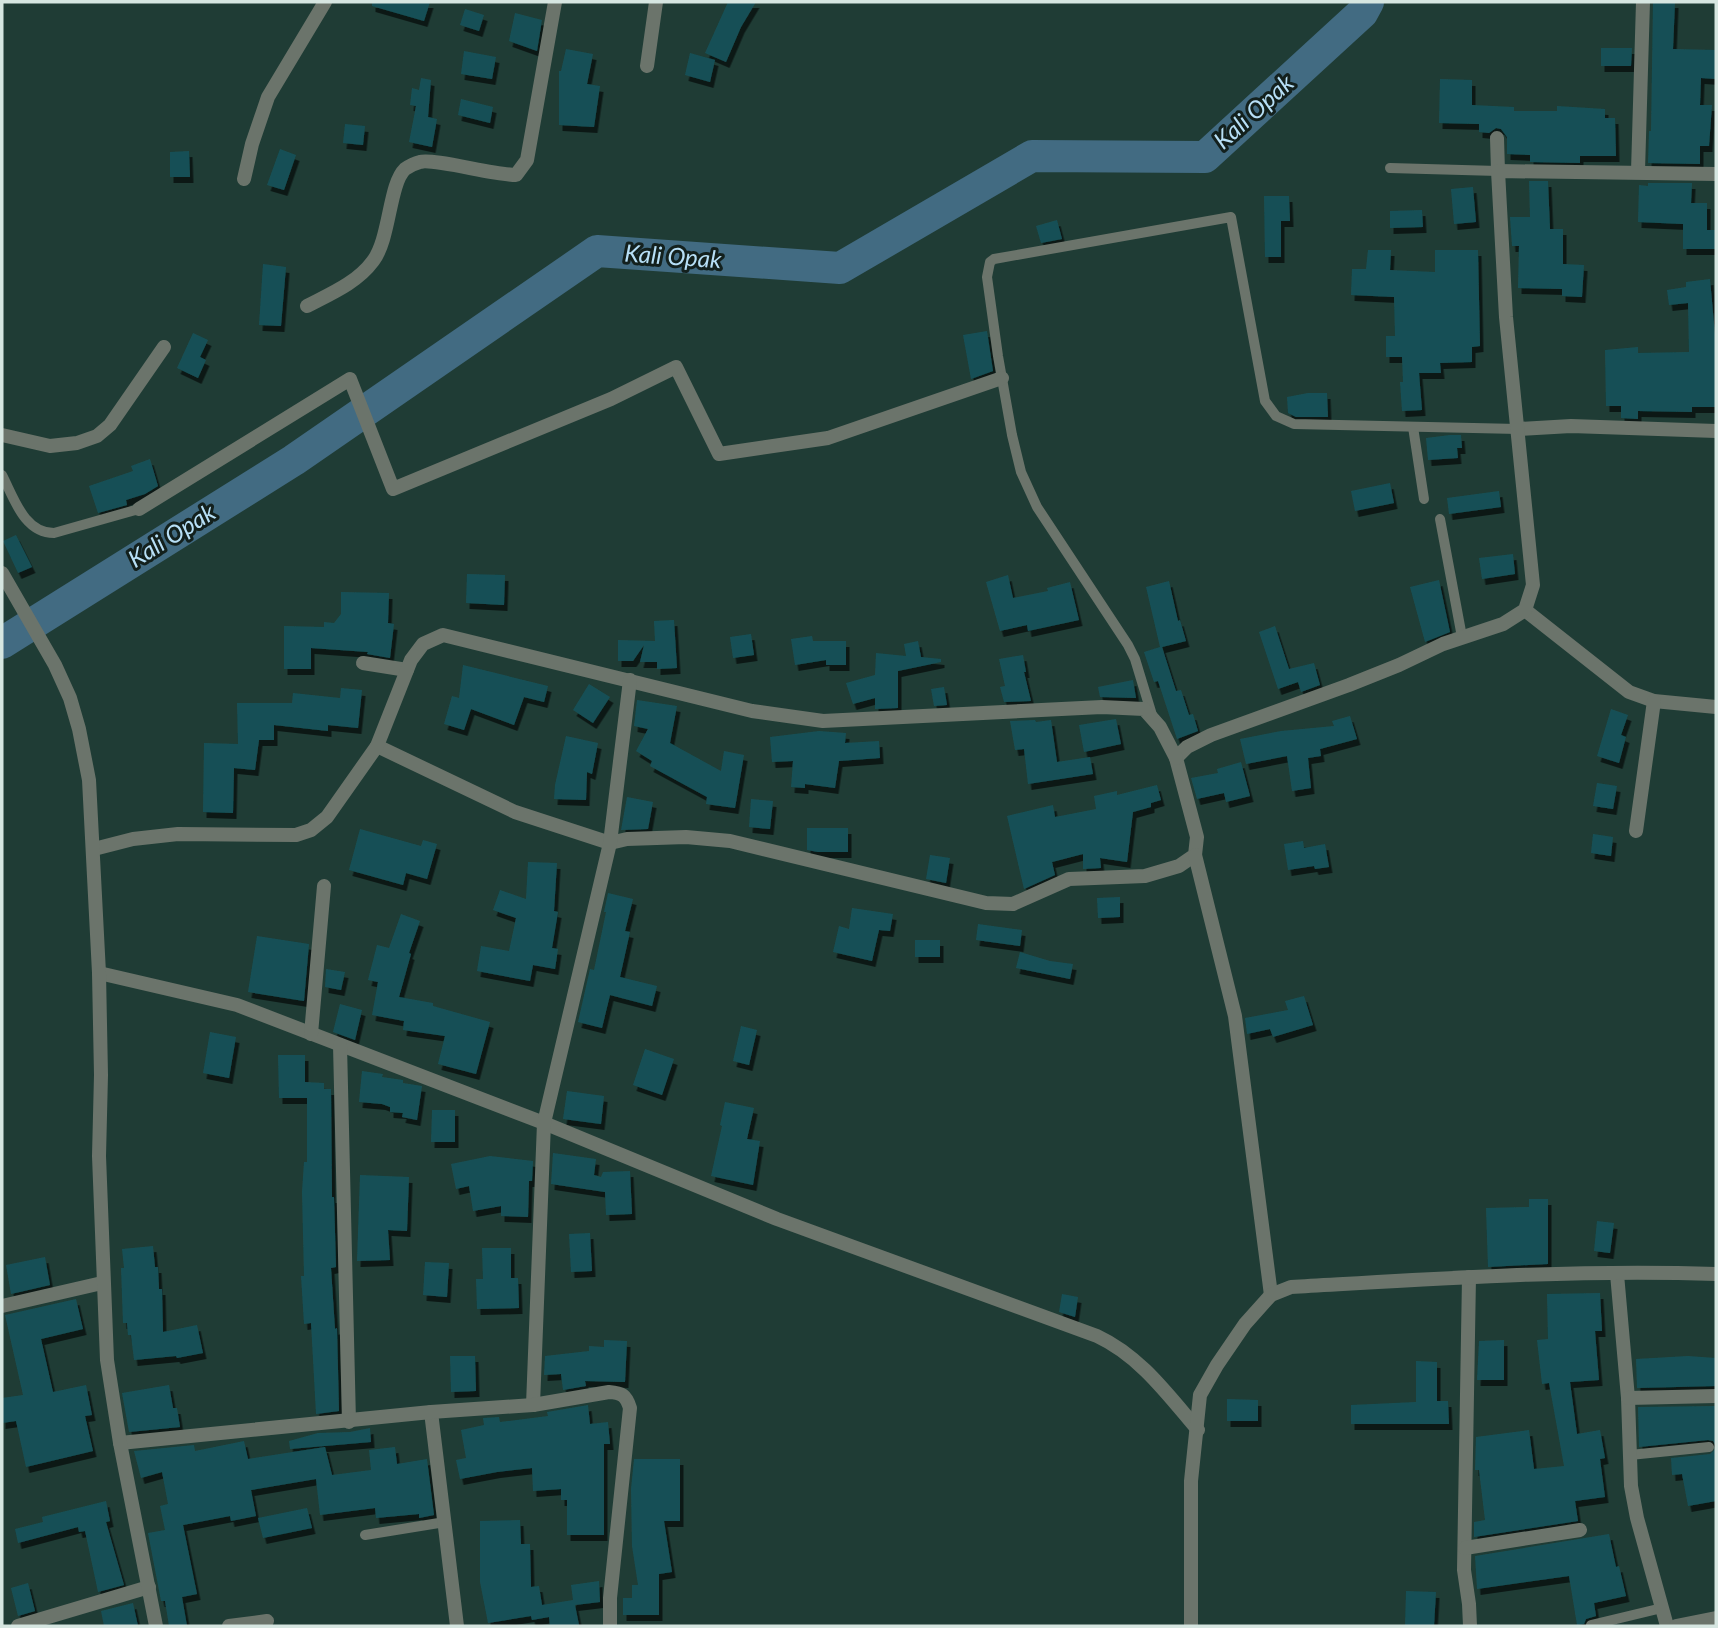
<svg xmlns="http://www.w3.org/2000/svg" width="1718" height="1628" font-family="Lato,sans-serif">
  <defs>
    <filter id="shadow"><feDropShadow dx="3.5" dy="6" stdDeviation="0" flood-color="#0009"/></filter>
  </defs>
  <rect width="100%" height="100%" fill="#1f3c35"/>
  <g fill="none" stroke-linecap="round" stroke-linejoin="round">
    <polyline stroke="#426b82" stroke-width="32" points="2,643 294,460 597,251 840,268 1032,156 1205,157 1362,13 1368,2"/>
  </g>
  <g fill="#175056" filter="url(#shadow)">
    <polygon points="372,2 430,2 424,21 372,6"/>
    <polygon points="728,2 756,2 741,27 726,62 705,53"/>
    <polygon points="1653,2 1675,2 1673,49 1716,50 1716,79 1701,78 1700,105 1712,105 1709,146 1700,146 1700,164 1648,163 1649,131 1651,131"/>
    <polygon points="465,9 484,15 479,31 460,25"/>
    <polygon points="515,13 542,20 537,51 509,41"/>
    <polygon points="1601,48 1632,48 1631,66 1601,66"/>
    <polygon points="566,49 593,54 587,84 600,86 594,127 559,125 559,71 561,71"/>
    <polygon points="464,51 496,57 492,79 461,74"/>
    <polygon points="690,53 715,60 710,82 685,75"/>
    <polygon points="421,78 431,80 428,117 437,119 432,147 409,142 416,106 410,105 412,88 419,90"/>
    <polygon points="1440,79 1472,80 1472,105 1514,107 1514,111 1557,111 1557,106 1605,109 1605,118 1615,118 1616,156 1580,156 1580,163 1530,162 1530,155 1507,154 1507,137 1501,129 1496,128 1489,133 1479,132 1479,124 1439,123"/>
    <polygon points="461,99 493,107 490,123 458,115"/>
    <polygon points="345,124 365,126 363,145 343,143"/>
    <polygon points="280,149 296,155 284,190 267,185"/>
    <polygon points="189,151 190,177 170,177 170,152"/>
    <polygon points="1529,181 1548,181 1550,229 1563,229 1563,264 1584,265 1582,297 1562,296 1562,289 1518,288 1519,246 1512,246 1510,217 1530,217"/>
    <polygon points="1648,183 1692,183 1691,203 1707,203 1707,230 1716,230 1716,249 1683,249 1683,224 1638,222 1639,185 1648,186"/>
    <polygon points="1473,187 1476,222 1454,224 1451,189"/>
    <polygon points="1264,196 1289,196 1290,221 1281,221 1281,257 1265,257"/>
    <polygon points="1422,210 1423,227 1390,228 1390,211"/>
    <polygon points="1057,220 1062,239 1041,243 1036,226"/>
    <polygon points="1368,250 1391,250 1390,270 1435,272 1435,250 1478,250 1480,346 1472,347 1472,362 1440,363 1441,373 1419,373 1422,410 1402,411 1400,382 1403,382 1402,357 1386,357 1386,336 1395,336 1394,297 1351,295 1352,269 1366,269"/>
    <polygon points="263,264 286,267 281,326 259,325"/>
    <polygon points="1710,279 1716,346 1716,407 1692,407 1692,412 1638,411 1638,419 1621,418 1621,406 1606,406 1605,350 1638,347 1638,353 1689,352 1688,303 1669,305 1667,290 1686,287 1686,282"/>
    <polygon points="987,331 993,371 971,379 963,335"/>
    <polygon points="193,333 208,340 200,357 206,360 198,378 177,368"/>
    <polygon points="1308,393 1327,393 1328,417 1296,417 1288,413 1287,397"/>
    <polygon points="1450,435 1461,435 1462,448 1457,448 1458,458 1428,460 1426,438"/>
    <polygon points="150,459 158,486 145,494 126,500 127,505 98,513 89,486 133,471 131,466"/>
    <polygon points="1390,483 1394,503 1355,511 1351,491"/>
    <polygon points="1499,491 1501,507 1449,514 1447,498"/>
    <polygon points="16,535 32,567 18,573 3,541"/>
    <polygon points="1513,554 1515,574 1482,579 1479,558"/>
    <polygon points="467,574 505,575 504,605 466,603"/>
    <polygon points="1008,575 1013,598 1048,591 1047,588 1070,582 1079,620 1028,631 1027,625 1000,631 986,582"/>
    <polygon points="1439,580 1450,632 1425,642 1410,587"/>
    <polygon points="1169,581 1178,621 1180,620 1186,641 1162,647 1176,691 1181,690 1189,715 1193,714 1198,731 1177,739 1158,681 1154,682 1144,652 1160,647 1146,587"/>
    <polygon points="341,592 389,593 388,623 394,624 390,658 367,654 368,652 311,648 311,669 284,669 284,626 324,627 324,622 334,623 341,614"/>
    <polygon points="674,620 677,668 657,669 657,662 640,662 644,645 633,661 618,661 618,640 655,641 654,621"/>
    <polygon points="1275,626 1289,669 1314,663 1320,685 1301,692 1298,682 1278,689 1259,632"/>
    <polygon points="751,634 754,655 733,658 730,637"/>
    <polygon points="812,636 813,641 846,641 846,665 826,665 826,660 795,665 791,639"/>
    <polygon points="918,641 921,657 941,659 941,662 898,671 898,708 875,709 875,698 853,704 846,683 875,675 876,653 906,656 904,644"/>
    <polygon points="1023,655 1026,672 1024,672 1031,701 1004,702 1000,687 1005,686 999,659"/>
    <polygon points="463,665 548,686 544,702 524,697 514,725 471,709 464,730 444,724 452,696 459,698"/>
    <polygon points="1133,680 1136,698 1100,697 1098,687"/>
    <polygon points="589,684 610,697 593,723 573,710"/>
    <polygon points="944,687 947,705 934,706 931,689"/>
    <polygon points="341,688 362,690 358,728 328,725 328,731 274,725 274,740 259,740 255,770 234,768 233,813 203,812 204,743 238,744 237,703 292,703 293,693 340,698"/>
    <polygon points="637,700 677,706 670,743 721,771 724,751 744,755 735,808 706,804 707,797 650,766 652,761 636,751 648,729 634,726"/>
    <polygon points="1611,709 1628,715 1621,735 1626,737 1619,763 1597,756"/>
    <polygon points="1350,716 1357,739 1320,749 1321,756 1308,758 1311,788 1292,791 1287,756 1246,764 1240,739 1281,731 1334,726 1332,721"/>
    <polygon points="1116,719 1121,744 1084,752 1079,725"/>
    <polygon points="1035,720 1036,722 1051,720 1057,762 1090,757 1093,774 1028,784 1024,749 1015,750 1010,721"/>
    <polygon points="819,731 846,733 845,743 879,741 880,758 839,761 835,788 805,784 805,788 791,787 793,761 772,762 770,737"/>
    <polygon points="566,736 598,743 592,774 587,772 586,800 554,799 555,785"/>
    <polygon points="1241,762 1250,796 1226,802 1224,793 1197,799 1191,778 1218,773 1217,769"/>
    <polygon points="1597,783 1617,786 1613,809 1593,806"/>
    <polygon points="1157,785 1161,800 1151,803 1151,807 1133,812 1127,862 1100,858 1101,868 1083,869 1083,854 1052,862 1055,875 1024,889 1007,816 1053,805 1055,817 1096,809 1094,796 1117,791 1117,795"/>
    <polygon points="627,797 653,802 648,829 621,830"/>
    <polygon points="751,799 773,801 770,829 749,827"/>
    <polygon points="807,828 848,828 848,852 818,852 807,850"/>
    <polygon points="360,829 421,846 423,840 437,844 427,879 406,873 403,885 349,870"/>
    <polygon points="1593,834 1613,837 1611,856 1591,853"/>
    <polygon points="1303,841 1304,848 1325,844 1329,867 1315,869 1314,866 1288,870 1284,844"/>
    <polygon points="930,855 950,858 946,883 926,879"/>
    <polygon points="528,862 557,863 554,911 558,912 552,948 558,949 555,969 533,965 530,981 477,971 481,946 509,951 516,918 493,910 500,890 526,899"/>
    <polygon points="608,893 633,899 625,931 630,932 620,977 657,986 652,1006 610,995 602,1028 578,1022 590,969 594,970 606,912 604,912"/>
    <polygon points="1120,897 1120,917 1098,918 1097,898"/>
    <polygon points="852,908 893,914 890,931 879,930 872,961 833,952 839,926 849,929"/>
    <polygon points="401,914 420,921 409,953 411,954 399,997 433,1003 433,1006 490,1022 476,1074 438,1064 445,1036 403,1030 404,1021 372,1015 378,982 368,980 377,945 389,948"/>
    <polygon points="978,924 1022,930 1020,946 976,940"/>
    <polygon points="257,936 309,944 304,1001 248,992"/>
    <rect x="915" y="940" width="25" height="17"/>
    <polygon points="1020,952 1050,961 1073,964 1070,979 1016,968"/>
    <polygon points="326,969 345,972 341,990 325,987"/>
    <polygon points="1304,996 1313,1025 1273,1037 1270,1029 1247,1034 1245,1018 1288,1010 1285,1001"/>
    <polygon points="340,1004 362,1010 355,1040 333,1032"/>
    <polygon points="741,1026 757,1030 749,1065 733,1061"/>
    <polygon points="210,1032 236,1037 229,1078 203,1073"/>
    <polygon points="645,1049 674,1059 662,1095 633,1085"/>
    <polygon points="278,1055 305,1055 305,1082 324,1083 324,1089 331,1089 332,1197 334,1197 336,1267 331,1268 335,1329 337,1328 339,1411 316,1414 311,1323 304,1324 301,1276 304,1276 302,1192 304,1162 307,1162 307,1098 279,1098"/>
    <polygon points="362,1071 383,1074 382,1077 403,1080 403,1083 422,1086 417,1120 402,1117 403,1113 390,1112 390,1107 382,1104 359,1102"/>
    <polygon points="567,1091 604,1096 601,1124 563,1119"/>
    <polygon points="725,1102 754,1108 747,1139 760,1141 753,1185 711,1176 722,1126 720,1125"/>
    <polygon points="432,1110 455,1110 455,1142 431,1142"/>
    <polygon points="553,1153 596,1159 594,1175 601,1177 603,1172 630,1171 632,1214 606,1215 605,1192 551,1184"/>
    <polygon points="490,1156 533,1161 532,1181 529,1181 528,1217 501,1216 501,1206 473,1211 469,1186 456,1189 451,1164"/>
    <polygon points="360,1175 409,1177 407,1231 388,1230 390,1260 357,1261"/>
    <polygon points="1529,1199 1548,1199 1548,1264 1488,1267 1486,1208 1529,1207"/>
    <polygon points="1597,1221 1614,1223 1610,1253 1594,1251"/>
    <polygon points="590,1233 592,1271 571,1272 569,1234"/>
    <polygon points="153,1246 155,1267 158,1267 159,1289 162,1289 163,1332 197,1325 203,1353 177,1358 176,1356 134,1360 131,1335 128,1335 127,1323 123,1323 121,1268 124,1268 122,1249"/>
    <polygon points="482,1248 511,1248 511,1278 518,1278 519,1308 477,1309 476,1279 483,1279"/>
    <polygon points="45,1257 50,1285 11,1294 6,1265"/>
    <polygon points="425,1262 449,1263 447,1297 423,1295"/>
    <polygon points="1600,1293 1602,1331 1595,1331 1599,1380 1570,1382 1577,1434 1600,1430 1605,1458 1600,1459 1605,1497 1575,1501 1578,1521 1474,1537 1474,1522 1485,1520 1479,1470 1475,1470 1476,1437 1529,1430 1534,1469 1564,1466 1549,1383 1542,1384 1537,1340 1548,1339 1547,1294"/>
    <polygon points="1062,1294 1078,1297 1075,1317 1059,1312"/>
    <polygon points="76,1299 83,1329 41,1339 53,1392 86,1385 92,1415 85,1416 93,1451 26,1467 16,1421 2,1423 2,1398 23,1395 5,1315"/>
    <polygon points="604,1340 627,1341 625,1382 585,1381 586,1386 563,1390 561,1374 544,1375 545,1356 589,1351 589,1346 604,1347"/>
    <polygon points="1504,1340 1504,1380 1477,1380 1479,1341"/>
    <polygon points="450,1356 475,1356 476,1391 451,1392"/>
    <polygon points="1688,1356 1716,1358 1716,1386 1637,1388 1636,1359"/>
    <polygon points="1416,1361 1437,1362 1437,1401 1448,1401 1449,1424 1351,1424 1351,1405 1416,1402"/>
    <polygon points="169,1385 173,1408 177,1408 180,1427 129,1432 122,1393"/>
    <polygon points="1227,1399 1258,1400 1258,1421 1227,1421"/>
    <polygon points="588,1405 590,1424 608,1422 610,1444 604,1444 604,1535 567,1535 567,1500 561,1500 561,1489 533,1491 532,1468 497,1472 460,1479 456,1460 466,1458 461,1430 484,1425 483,1418 499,1417 500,1422 548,1416 547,1412"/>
    <polygon points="1716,1406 1716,1446 1713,1441 1708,1440 1639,1447 1638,1407"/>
    <polygon points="370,1428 371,1442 290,1449 289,1441 318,1433 350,1432"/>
    <polygon points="244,1441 248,1459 325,1447 332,1475 371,1470 369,1450 395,1447 397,1464 427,1459 434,1515 419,1518 419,1514 376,1518 375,1508 320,1515 316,1479 251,1490 256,1516 231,1521 230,1516 183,1525 197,1594 182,1597 187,1626 169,1626 165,1601 161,1601 148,1533 165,1530 160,1506 168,1504 162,1472 141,1478 134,1451 194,1445 195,1451"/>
    <polygon points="1716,1448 1716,1501 1688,1506 1682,1474 1672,1475 1671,1458 1710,1454"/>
    <polygon points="634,1459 680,1459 680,1521 664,1521 672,1572 659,1574 659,1615 623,1615 623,1598 632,1598 632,1585 638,1585 632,1546 631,1489"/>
    <polygon points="106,1501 110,1521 106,1522 124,1585 98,1592 85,1531 79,1532 78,1527 18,1543 15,1529 43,1522 42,1517"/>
    <polygon points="307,1508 312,1528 263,1538 258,1518"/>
    <polygon points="520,1520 521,1544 530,1544 531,1587 539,1586 542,1605 573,1600 571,1585 599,1581 600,1602 575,1605 579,1625 550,1626 549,1617 532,1620 531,1616 488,1623 480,1582 480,1521"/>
    <polygon points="1609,1534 1616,1567 1619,1566 1626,1596 1594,1603 1596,1616 1586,1619 1584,1624 1577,1625 1569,1576 1477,1589 1475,1556"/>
    <polygon points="28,1583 35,1611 18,1616 11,1588"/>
    <polygon points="1406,1591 1436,1592 1434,1626 1405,1626"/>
    <polygon points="133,1603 138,1626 104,1626 101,1611"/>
  </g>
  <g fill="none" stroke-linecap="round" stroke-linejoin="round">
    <g stroke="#6b746b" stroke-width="10">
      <polyline points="1390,168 1498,171"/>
      <polyline points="1413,427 1424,499"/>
      <path d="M2,475c12,23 22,58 52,58l85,-24"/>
      <polyline points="1440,519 1462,637"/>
      <polyline points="1152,715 1135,659 1128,645 1037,507 1021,472 1012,435 998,356 987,277 990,262 994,259 1231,217 1265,401 1276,416 1294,424 1518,429"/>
      <polyline points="1630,1455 1709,1447"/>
      <polyline points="365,1535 445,1522"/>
      <polyline points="1591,1625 1662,1608"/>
    </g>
    <polyline stroke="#6b746b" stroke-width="14" points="139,509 350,379 393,489 611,399 676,367 719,454 828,438 1002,378"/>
    <g stroke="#6b746b" stroke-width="14">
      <polyline points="647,66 656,2"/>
      <polyline points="1497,138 1498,171"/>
      <polyline points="1638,171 1643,2"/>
      <polyline points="244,179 252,144 268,97 325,2"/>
      <path d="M307,306c23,-12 50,-23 66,-45 17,-22 16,-77 32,-92 3,-2 11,-6 15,-7 12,-4 75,13 96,13l11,-15 28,-158"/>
      <polyline points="1518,429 1571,426 1716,431"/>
      <polyline points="2,435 50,446 77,443 97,436 110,425 164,347"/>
      <polyline points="1525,610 1629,692 1654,701 1716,707"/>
      <polyline points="363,663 407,670"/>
      <polyline points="377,746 515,812 610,843 627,839 686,837 730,841 986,903 1013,904 1069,879 1145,876 1179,866 1195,855 1197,837 1176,758 1187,747 1211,735 1349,685 1399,665 1443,644 1503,624 1525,610 1533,585 1506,317 1498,171 1716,174"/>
      <polyline points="1636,831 1654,701"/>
      <polyline points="94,849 133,839 178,834 296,835 311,830 327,817 377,746 411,660 423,644 443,635 752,711 823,721 1102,707 1144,709 1160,727 1176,758"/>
      <polyline points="1195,855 1235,1016 1271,1295"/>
      <path d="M99,973l138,32 307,118 233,96 320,117c43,20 71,59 101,94"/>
      <polyline points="311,1034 324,886"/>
      <polyline points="340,1045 349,1422"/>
      <polyline points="1617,1274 1628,1398 1631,1486 1637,1518 1667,1626"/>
      <polyline points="1469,1277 1464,1570 1469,1604 1470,1626"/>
      <polyline points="2,1306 102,1283"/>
      <polyline points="1628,1398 1716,1396"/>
      <polyline points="533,1405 544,1123 610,843 630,680"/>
      <polyline points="431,1412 457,1626"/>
      <path d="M120,1443l311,-31 102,-7 76,-13c13,1 17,3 21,16l-20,190v28"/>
      <polyline points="1465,1548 1580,1530"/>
      <polyline points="18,1626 149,1587"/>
      <polyline points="229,1626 267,1621"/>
      <path d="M1191,1626v-145l9,-86 17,-30 28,-41 26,-29 20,-8c141,-8 284,-18 425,-13"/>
      <polyline points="1676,1626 1716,1618"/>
    </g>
    <polyline stroke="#6b746b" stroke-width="14" points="2,573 55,665 70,698 79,729 89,780 99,973 101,1075 99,1156 107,1360 120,1443 156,1626"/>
  </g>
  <g text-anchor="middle" stroke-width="6" stroke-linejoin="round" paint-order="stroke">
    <g font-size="24" font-style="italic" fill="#b7dff6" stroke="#13201d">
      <text transform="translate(1254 112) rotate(-42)" y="8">Kali Opak</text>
      <text transform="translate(673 257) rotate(4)" y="8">Kali Opak</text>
      <text transform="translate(172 536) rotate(-32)" y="8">Kali Opak</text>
    </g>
  </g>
  <rect width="1718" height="1628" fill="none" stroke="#d6e6e1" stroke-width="7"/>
</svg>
